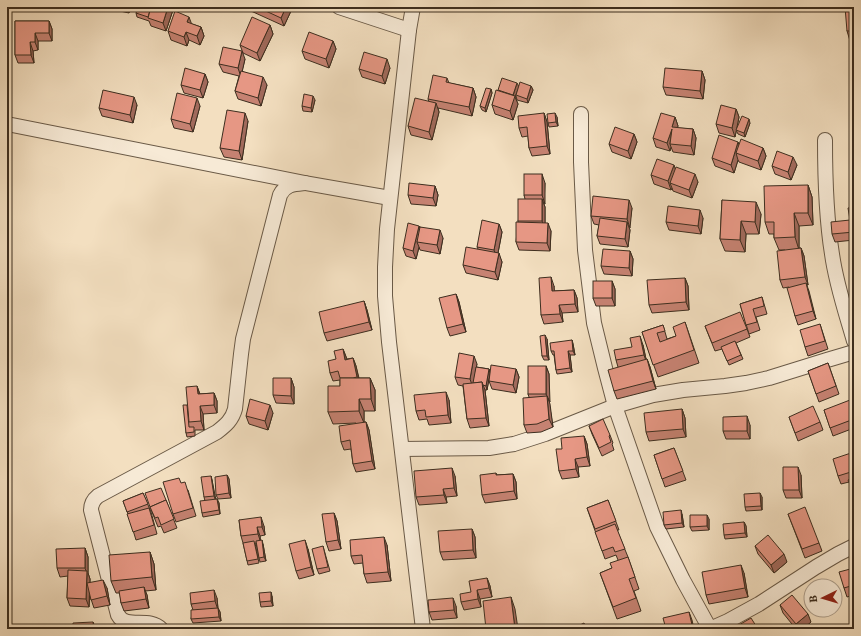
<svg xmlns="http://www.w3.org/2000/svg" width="861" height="636" font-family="Vollkorn,serif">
  <rect width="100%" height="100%" fill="#f3dfc0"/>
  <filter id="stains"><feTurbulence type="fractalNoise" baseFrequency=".005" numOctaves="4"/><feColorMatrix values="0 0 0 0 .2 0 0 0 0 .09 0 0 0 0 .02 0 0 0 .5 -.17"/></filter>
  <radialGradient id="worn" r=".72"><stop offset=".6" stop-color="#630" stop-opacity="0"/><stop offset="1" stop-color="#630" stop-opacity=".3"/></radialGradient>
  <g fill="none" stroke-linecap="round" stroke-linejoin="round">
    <g stroke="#6a5a47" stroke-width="16">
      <g id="minor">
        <polyline points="339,7 409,30"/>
        <polyline points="413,7 409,30 387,229 385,267 385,296 389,342 423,629"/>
        <polyline points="581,114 581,162 585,250 594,323 605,368 615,406 657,527 683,580 710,629"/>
        <polyline points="7,124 305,183 390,198"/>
        <path d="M825,140c0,38 1,77 7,114 4,30 14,59 22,87"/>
        <polyline points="402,449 489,448 514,444 545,434 615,406 653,395 683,390 725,386 746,383 769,378 827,360 854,352"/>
        <path d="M161,629c-12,-13 -35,1 -43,-14l-27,-105c0,-6 2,-10 7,-14l119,-64c9,-7 15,-12 18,-23l6,-55 2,-15 37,-144c5,-11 15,-11 25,-12"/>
        <polyline points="710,629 728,621 759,604 816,567 838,554 854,546"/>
      </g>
    </g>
    <use href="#minor" stroke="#f7ead6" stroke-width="14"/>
  </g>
  <g fill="#c68272" stroke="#3d2e1f">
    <polygon points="102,7 130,7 129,13"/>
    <polygon points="174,7 166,31 151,26 149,21 137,17 136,13"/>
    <polygon points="249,7 290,7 291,11 284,26 251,11"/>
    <polygon points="854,7 854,43 851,44 847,31"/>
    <polygon points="15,21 49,21 52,29 52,41 38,41 38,50 33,51 34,63 18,63 15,55"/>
    <polygon points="192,24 201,27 204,36 200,45 189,40 187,46 171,40 168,31"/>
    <polygon points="270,25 273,34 260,61 243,53 240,45"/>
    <polygon points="333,41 336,49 329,68 305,59 302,51"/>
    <polygon points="245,59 242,71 267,85 261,106 238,99 235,91 239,76 223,72 219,64"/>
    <polygon points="390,68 385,84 362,77 359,69"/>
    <polygon points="702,71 705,80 703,99 666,95 663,87"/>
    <polygon points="205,74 208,82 203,98 184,93 181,85"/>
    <polygon points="447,78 449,83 473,88 476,97 472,116 438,108 439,112 432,140 411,135 408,126 429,102 428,99"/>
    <polygon points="518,86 531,86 533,90 528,103 517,100 516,96 515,97 518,104 513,120 495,114 492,105 498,90"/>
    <polygon points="491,89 492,93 486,112 482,110 480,106"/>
    <polygon points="315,100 312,112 303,111 302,106"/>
    <polygon points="137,105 133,123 102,116 99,108"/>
    <polygon points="200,106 193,132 174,128 171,119"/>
    <polygon points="736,109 739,117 735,137 719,133 716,124"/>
    <polygon points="544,113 547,122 550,154 532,156 529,148 528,136 522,137 519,128"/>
    <polygon points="557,117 558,126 549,127 548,123"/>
    <polygon points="675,117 678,126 677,128 693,129 696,138 694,155 673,152 671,147 670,151 656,147 653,138"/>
    <polygon points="248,121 242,160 224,157 220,148"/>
    <polygon points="750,123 745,137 738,134 736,130"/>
    <polygon points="634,134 637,142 631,159 612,152 609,144"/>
    <polygon points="738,142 739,144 763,148 766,156 761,170 739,162 738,160 734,173 715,166 712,158"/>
    <polygon points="797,165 791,180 775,174 772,166"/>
    <polygon points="675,169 698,182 692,198 673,191 672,188 671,190 654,184 651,175"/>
    <polygon points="545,183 544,204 545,207 545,223 551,231 550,251 519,250 516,242 518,222 518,221 525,199 524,195"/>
    <polygon points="808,185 812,197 813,225 799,226 799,248 801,248 804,256 808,285 806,285 816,319 798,325 795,316 789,287 783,288 780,280 785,250 779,250 774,238 774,234 769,234 765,222"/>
    <polygon points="435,186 438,195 436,206 411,204 408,195"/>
    <polygon points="722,200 761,214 759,234 746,234 745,252 725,251 720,239"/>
    <polygon points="854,207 854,240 835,242 832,234 850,220"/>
    <polygon points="632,208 629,228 630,230 628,247 600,244 597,236 599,225 594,224 591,216"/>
    <polygon points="703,218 701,234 669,230 666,222"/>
    <polygon points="499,224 502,232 498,253 502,262 498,280 466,273 463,265 478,249 477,247"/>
    <polygon points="419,226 420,227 443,238 440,254 420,250 419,247 416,259 406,256 403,248"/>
    <polygon points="630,251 633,259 632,276 604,274 601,266"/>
    <polygon points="685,278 688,286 689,310 652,313 649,305"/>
    <polygon points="612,281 615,289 615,306 596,306 593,298"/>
    <polygon points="554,286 554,291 574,290 577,298 578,312 562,313 563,322 544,324 541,315"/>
    <polygon points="456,294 459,302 466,332 450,336 447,328"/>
    <polygon points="762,297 767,314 756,317 760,330 749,334 740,304"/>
    <polygon points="364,301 367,310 372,330 327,341 324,333"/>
    <polygon points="685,322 699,363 658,377 642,332 663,325 667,339 676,336"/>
    <polygon points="820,324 828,349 808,356 805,347"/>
    <polygon points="705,326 747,329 750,337 736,343 743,359 729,365 722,349 715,351"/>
    <polygon points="547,339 549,360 544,360 542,356"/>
    <polygon points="572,340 573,344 575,355 570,355 572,372 557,374 556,370 554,355 553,355 551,351"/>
    <polygon points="643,345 646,359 647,359 650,367 656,389 617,399 614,391 618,367 616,360"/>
    <polygon points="343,349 347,359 353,358 356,366 359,378 370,378 375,390 375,411 364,411 364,422 366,422 369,430 375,469 356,472 353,464 351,449 344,450 341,442 356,423 333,424 328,412 340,386 340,380 333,381 330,373 336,359"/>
    <polygon points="828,363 839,394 819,402 808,371"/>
    <polygon points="477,364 476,367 489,369 490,373 487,390 485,390 489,426 470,428 467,419 463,386 458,385 455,377"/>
    <polygon points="546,366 549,374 549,402 553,427 541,432 527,433 524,425 529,397 528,394"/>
    <polygon points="516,369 519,377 516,393 492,389 489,381"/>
    <polygon points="291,378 294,387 294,404 276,403 273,395"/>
    <polygon points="197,386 200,394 214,393 217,401 217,413 203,414 204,430 195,430 195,436 187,437 186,433 188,407"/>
    <polygon points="449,400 451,423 429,425 427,419 419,420 416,411"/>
    <polygon points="682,409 685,418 686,437 649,441 646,432"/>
    <polygon points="824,410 854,412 854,428 833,436"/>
    <polygon points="273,413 268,430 249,424 246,416"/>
    <polygon points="789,417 820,422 823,430 798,441"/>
    <polygon points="750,425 750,439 726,439 723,431"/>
    <polygon points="589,426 610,435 613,443 612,444 614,450 602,456 592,434"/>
    <polygon points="584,436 587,444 590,466 578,467 579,477 562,479 559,471 562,449"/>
    <polygon points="674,448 686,480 665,487 654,455"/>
    <polygon points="854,452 854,494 849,482 841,484 838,476"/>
    <polygon points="496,473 497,475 513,474 516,482 517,499 485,503 482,495"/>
    <polygon points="227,475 229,479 231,498 218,499 216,495"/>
    <polygon points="801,475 802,498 786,498 783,490"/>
    <polygon points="211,476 212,480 215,499 217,499 219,503 220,514 203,517 202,513 205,501 204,497"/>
    <polygon points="455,476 457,496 446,497 447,503 419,505 416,497"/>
    <polygon points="181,483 188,490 196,516 176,522 173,514"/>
    <polygon points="143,493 151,512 157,534 136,540 128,514 123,501"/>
    <polygon points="762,497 762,510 746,511 745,507"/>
    <polygon points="166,500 177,528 164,533 161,526 158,527 150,507"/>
    <polygon points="608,500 619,530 617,530 628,557 639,589 634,591 641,611 617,619 600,573 612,568 618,560 616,555 605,559 587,508"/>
    <polygon points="334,513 337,521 341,549 329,551 326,542"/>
    <polygon points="682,514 684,527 666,529 664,525"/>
    <polygon points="788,514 819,543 822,551 805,558"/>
    <polygon points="709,519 709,530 692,531 690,527"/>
    <polygon points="239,520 264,526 265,535 260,536 260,540 263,544 266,561 260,562 259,558 256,543 255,543 259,563 248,565 243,543 241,536"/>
    <polygon points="744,522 746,526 747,537 725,539 724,535"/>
    <polygon points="472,529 475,537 476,558 443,560 440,552"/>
    <polygon points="387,545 391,581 367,583 364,574 363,563 354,564 351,556"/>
    <polygon points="323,546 330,571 319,574 317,569"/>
    <polygon points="755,546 787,562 774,573 758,554"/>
    <polygon points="85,548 88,557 88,573 90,579 90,583 107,588 110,605 94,608 90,596 89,607 70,606 67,598 68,576 60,577 57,568"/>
    <polygon points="308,549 314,575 299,579 296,571"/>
    <polygon points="150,552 154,564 156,590 145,591 147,595 149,608 124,611 121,603 120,593 116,593 111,581"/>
    <polygon points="854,568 854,595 847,597 844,588"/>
    <polygon points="744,573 748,597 709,604 706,595"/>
    <polygon points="487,578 490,586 492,597 480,599 481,607 464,610 461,602"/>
    <polygon points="272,596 273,606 261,607 260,602"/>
    <polygon points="217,598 218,608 220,612 221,621 193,623 191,619 193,610 191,604"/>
    <polygon points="780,605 811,622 803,629 796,629 783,613"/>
    <polygon points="456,606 457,618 432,620 429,612"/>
  </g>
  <g fill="#a16a5c" stroke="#3d2e1f">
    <polygon points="126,7 130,7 129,13"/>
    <polygon points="168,7 174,7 166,31 163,23"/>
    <polygon points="286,7 290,7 291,11 284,26 281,18"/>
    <polygon points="189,17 192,25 187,22"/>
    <polygon points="49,21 52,29 52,41 49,33"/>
    <polygon points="270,25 273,34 260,61 257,53"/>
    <polygon points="201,27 204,36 200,45 197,36"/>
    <polygon points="186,32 189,40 187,46 184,37"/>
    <polygon points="35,33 38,41 38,50 35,42"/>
    <polygon points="333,41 336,49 329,68 326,59"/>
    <polygon points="30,42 33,51 34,63 31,55"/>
    <polygon points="242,51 245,59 241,77 238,68"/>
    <polygon points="387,59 390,68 385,84 382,76"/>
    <polygon points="702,71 705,80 703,99 700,91"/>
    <polygon points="205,74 208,82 203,98 200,90"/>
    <polygon points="263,77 267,85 261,106 258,98"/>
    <polygon points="517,83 519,87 515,97 518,104 513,120 510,111 513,96"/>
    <polygon points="531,86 533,90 528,103 527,99"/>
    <polygon points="473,88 476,97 472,116 469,107"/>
    <polygon points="491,89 492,93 486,112 485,108"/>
    <polygon points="313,96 315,100 312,112 311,108"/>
    <polygon points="134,97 137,105 133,123 130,115"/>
    <polygon points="197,98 200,106 193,132 190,124"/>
    <polygon points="436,103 439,112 432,140 429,132"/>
    <polygon points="736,109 739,117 735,137 732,128"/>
    <polygon points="245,113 248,121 242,160 239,151"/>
    <polygon points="544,113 547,122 550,154 547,146"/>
    <polygon points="555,113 557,117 558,126 556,122"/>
    <polygon points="675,117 678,126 675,135 672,127"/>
    <polygon points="749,119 750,123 745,137 744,133"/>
    <polygon points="672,129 670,144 671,147 670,151 667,143"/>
    <polygon points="693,129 696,138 694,155 691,146"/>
    <polygon points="634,134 637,142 631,159 628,151"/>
    <polygon points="738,142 741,150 736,153 738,160 734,173 731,165"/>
    <polygon points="763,148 766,156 761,170 758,161"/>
    <polygon points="793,157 797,165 791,180 788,172"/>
    <polygon points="674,165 677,174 670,183 672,188 671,190 668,181"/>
    <polygon points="542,174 545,183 545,204 542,195"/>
    <polygon points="695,174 698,182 692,198 689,190"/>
    <polygon points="808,185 812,197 813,225 808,213"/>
    <polygon points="435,186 438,195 436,206 433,198"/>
    <polygon points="542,199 545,207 545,230 542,221"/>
    <polygon points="629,200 632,208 630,228 627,219"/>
    <polygon points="756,202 761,214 759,234 755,222"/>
    <polygon points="700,210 703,218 701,234 698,226"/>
    <polygon points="794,213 799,226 799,250 795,237"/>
    <polygon points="741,221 746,234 745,252 740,240"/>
    <polygon points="627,222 630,230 628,247 625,239"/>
    <polygon points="548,223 551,231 550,251 547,243"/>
    <polygon points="499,224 502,232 497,258 494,250"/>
    <polygon points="419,226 422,234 417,242 419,247 416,259 413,251"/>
    <polygon points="440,230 443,238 440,254 437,245"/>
    <polygon points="801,248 804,256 808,285 805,277"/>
    <polygon points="630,251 633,259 632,276 629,268"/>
    <polygon points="499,253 502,262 498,280 495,272"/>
    <polygon points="551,277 554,286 555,300 552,291"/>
    <polygon points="685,278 688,286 689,310 686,302"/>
    <polygon points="612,281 615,289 615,306 612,298"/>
    <polygon points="806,283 809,291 816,319 813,311"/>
    <polygon points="574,290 577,298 578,312 575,304"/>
    <polygon points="456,294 459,302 466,332 463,324"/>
    <polygon points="364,301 367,310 372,330 369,322"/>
    <polygon points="559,305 562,313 563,322 560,314"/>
    <polygon points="545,335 547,339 549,360 547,356"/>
    <polygon points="640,336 643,345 647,364 644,355"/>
    <polygon points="572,340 573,344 575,355 573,351"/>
    <polygon points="343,349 346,357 348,368 345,360"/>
    <polygon points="568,351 570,355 572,372 570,368"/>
    <polygon points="474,356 477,364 473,388 470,379"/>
    <polygon points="353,358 356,366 360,385 357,377"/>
    <polygon points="647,359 650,367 656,389 653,381"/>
    <polygon points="546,366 549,374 550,402 546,394"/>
    <polygon points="489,369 490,373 487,390 486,386"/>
    <polygon points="516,369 519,377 516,393 513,385"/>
    <polygon points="291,378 294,387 294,404 291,396"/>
    <polygon points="370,378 375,390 375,411 371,399"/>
    <polygon points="482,382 485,390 489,426 486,418"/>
    <polygon points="197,386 200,395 198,394"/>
    <polygon points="446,392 449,400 451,423 448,415"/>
    <polygon points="214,393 217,401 217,413 214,405"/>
    <polygon points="547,396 550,404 553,427 549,419"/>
    <polygon points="359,399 364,411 364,423 359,411"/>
    <polygon points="270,405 273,413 268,430 265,421"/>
    <polygon points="200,406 203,414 204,430 201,421"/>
    <polygon points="682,409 685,418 686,437 683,429"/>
    <polygon points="747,416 750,425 750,439 747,431"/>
    <polygon points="366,422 369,430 375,469 372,461"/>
    <polygon points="584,436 587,444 590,466 587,457"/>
    <polygon points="575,459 578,467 579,477 576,469"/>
    <polygon points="798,467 801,475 802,498 799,490"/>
    <polygon points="452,468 455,476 457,496 454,488"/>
    <polygon points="513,474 516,482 517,499 514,491"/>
    <polygon points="227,475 229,479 231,498 229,493"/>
    <polygon points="211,476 212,480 216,500 214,496"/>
    <polygon points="443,489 446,497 447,503 444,495"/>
    <polygon points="760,493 762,497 762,510 761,506"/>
    <polygon points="217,499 219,503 220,514 219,510"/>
    <polygon points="681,510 682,514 684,527 682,523"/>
    <polygon points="334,513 337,521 341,549 338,540"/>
    <polygon points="707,515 709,519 709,530 707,526"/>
    <polygon points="261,517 264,526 265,535 262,527"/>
    <polygon points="744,522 746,526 747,537 745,533"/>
    <polygon points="257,527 260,536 261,543 258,534"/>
    <polygon points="472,529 475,537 476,558 473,550"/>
    <polygon points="384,537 387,545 391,581 388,572"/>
    <polygon points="262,540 263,544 266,561 264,557"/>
    <polygon points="305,540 308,549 314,575 311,567"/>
    <polygon points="85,548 88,557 88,573 90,579 89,607 86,599 87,574 85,568"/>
    <polygon points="150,552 154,564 156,590 152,577"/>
    <polygon points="784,554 787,562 774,573 771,565"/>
    <polygon points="741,565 744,573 748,597 745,588"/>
    <polygon points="487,578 490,586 492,597 489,588"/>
    <polygon points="103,580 107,588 110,605 107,596"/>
    <polygon points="144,587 147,595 149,608 146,599"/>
    <polygon points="214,590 217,598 218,610 215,601"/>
    <polygon points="477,590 480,599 481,607 478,599"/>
    <polygon points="271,592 272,596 273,606 271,601"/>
    <polygon points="511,597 515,609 518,629 515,629"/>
    <polygon points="453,598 456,606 457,618 454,610"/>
    <polygon points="218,608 220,612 221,621 219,617"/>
    <polygon points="689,612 692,620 694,629 693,629"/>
    <polygon points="808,614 811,622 803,629 798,629 796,624"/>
    <polygon points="93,622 96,629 94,629"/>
  </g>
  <g fill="#e69784" stroke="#3d2e1f">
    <polygon points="138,7 151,7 148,17 136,13"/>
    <polygon points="151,7 168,7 163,23 148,18"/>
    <polygon points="257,7 286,7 281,18"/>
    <polygon points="845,7 854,7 854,31 847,31"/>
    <polygon points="175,11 189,17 187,22 201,27 197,36 186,32 184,37 168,31"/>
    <polygon points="252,17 270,25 257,53 240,45"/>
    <polygon points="15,21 49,21 49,33 35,33 35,42 30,42 31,55 15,55"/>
    <polygon points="309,32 333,41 326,59 302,51"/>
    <polygon points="223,47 242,51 238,68 219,64"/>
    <polygon points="364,52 387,59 382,76 359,69"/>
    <polygon points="185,68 205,74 200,90 181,85"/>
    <polygon points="665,68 702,71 700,91 663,87"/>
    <polygon points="241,71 263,77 258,98 235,91"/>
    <polygon points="433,75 447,78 446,82 473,88 469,107 428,99"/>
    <polygon points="502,78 517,83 513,95 498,90"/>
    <polygon points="520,82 531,86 527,99 516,95"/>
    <polygon points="486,88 491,89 485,108 480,106"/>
    <polygon points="103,90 134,97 130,115 99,108"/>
    <polygon points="496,90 515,96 510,111 492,105"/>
    <polygon points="177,93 197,98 190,124 171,119"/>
    <polygon points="304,94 313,96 311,108 302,106"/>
    <polygon points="415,98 436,103 429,132 408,126"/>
    <polygon points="721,105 736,109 732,128 716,124"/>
    <polygon points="227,110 245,113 239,151 220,148"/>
    <polygon points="544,113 547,146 529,148 527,127 519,128 518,116"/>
    <polygon points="555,113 556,122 548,123 547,114"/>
    <polygon points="661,113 675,117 672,127 693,129 691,146 670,144 672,129 667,143 653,138"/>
    <polygon points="742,116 749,119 744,133 736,130"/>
    <polygon points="615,127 634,134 628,151 609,144"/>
    <polygon points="719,135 738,142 731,165 712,158"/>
    <polygon points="741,139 763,148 758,161 736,153"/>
    <polygon points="777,151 793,157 788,172 772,166"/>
    <polygon points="657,159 674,165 668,181 651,175"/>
    <polygon points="676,167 695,174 689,190 670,183"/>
    <rect x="524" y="174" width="18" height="21"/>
    <polygon points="409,183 435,186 433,198 408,195"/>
    <polygon points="808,185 808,213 794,213 795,237 774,238 774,222 765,222 764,186"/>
    <polygon points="593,196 629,200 627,219 591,216"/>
    <rect x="518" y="199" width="24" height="22"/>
    <polygon points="722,200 756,202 755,222 741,221 740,240 720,239"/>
    <polygon points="668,206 700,210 698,226 666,222"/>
    <polygon points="854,207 854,232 832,234 831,222 850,220 848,208"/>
    <polygon points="600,218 627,222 625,239 597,236"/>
    <polygon points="482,220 499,224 494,250 477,247"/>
    <polygon points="516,222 548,223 547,243 516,242"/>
    <polygon points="408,223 419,226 413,251 403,248"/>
    <polygon points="420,227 440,230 437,245 417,242"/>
    <polygon points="466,247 499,253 495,272 463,265"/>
    <polygon points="801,248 805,277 780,280 777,251"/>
    <polygon points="603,249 630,251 629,268 601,266"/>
    <polygon points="551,277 552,291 574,290 575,304 559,305 560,314 541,315 539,278"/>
    <polygon points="685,278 686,302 649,305 647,280"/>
    <rect x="593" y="281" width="19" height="17"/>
    <polygon points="806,283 813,311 795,316 787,288"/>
    <polygon points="456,294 463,324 447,328 439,298"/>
    <polygon points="762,297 764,306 753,309 757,322 746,325 740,304"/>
    <polygon points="364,301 369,322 324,333 319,312"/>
    <polygon points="740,312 747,329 712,343 705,326"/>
    <polygon points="685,322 694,350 653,365 642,332 663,325 665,331 657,333 660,342 676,336 673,327"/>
    <polygon points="820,324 825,341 805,347 800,330"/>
    <polygon points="545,335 547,356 542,356 540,336"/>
    <polygon points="640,336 644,355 616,360 614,350 632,347 630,338"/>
    <polygon points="572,340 573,351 568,351 570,368 556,370 554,351 551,351 550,343"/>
    <polygon points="735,341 741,355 727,361 721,347"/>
    <polygon points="343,349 345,360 353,358 357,377 353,378 340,378 338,371 330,373 328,361 336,359 334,351"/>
    <polygon points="459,353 474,356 470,379 455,377"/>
    <polygon points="647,359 653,381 614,391 608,370"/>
    <polygon points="828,363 836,386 816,394 808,371"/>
    <polygon points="491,365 516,369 513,385 489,381"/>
    <rect x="528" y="366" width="18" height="28"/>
    <polygon points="476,367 489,369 486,386 483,385 482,382 473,383"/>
    <polygon points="273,378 291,378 291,396 273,395"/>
    <polygon points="340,378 370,378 371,399 359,399 359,411 328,412 328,386 340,386"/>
    <polygon points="482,382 486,418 467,419 463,384"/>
    <polygon points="197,386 198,394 214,393 214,405 200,406 201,421 189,422 186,387"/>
    <polygon points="446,392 448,415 426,417 425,410 416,411 414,395"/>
    <polygon points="547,396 549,419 537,424 524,425 523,398"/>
    <polygon points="250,399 270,405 265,421 246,416"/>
    <polygon points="850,400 854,412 854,419 830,428 824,410"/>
    <polygon points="183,405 187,405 189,427 194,427 194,432 186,433"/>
    <polygon points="813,406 820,422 795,433 789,417"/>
    <polygon points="682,409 683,429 646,432 644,413"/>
    <polygon points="747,416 747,431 723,431 723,417"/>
    <polygon points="603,419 610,435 609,436 611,442 599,448 589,426"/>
    <polygon points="366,422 372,461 353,464 350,440 341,442 339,426"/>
    <polygon points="584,436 587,457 575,459 576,469 559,471 556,449 562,449 561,438"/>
    <polygon points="674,448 683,471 662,479 654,455"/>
    <polygon points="854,452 854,471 838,476 833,459"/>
    <polygon points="783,467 798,467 799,490 783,490"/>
    <polygon points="452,468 454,488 443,489 444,495 416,497 414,471"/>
    <polygon points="496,473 496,475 513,474 514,491 482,495 480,475"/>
    <polygon points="227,475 229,493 216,495 215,477"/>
    <polygon points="211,476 214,496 204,497 201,477"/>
    <polygon points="854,477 854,493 848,480"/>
    <polygon points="179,478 181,483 185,482 193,508 173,514 163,482"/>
    <polygon points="161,488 166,500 150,507 145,493"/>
    <polygon points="143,493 148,504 127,512 123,501"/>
    <polygon points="760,493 761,506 745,507 744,494"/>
    <polygon points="217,499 219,510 202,513 200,501"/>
    <polygon points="166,500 174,519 161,525 158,517 155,518 150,507"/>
    <polygon points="608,500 616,521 595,529 587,508"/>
    <polygon points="805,507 819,543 802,549 788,514"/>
    <polygon points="149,508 154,525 133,532 127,514"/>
    <polygon points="681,510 682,523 664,525 663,512"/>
    <polygon points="334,513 338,540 326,542 322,514"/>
    <polygon points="690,515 707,515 707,526 690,527"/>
    <polygon points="261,517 262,527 257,527 258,534 241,536 239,520"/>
    <polygon points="744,522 745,533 724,535 723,524"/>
    <polygon points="615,524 625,549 615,552 613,547 602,551 595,532"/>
    <polygon points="472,529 473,550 440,552 438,531"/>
    <polygon points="768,535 784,554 771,565 755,546"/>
    <polygon points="384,537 388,572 364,574 362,555 351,556 350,540"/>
    <polygon points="262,540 264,557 259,558 256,541"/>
    <polygon points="305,540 311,567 296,571 289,544"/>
    <polygon points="254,541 258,559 247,561 243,543"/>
    <polygon points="323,546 328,567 317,569 312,549"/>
    <polygon points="85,548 85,568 57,568 56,549"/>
    <polygon points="150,552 152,577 111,581 109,555"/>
    <polygon points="628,557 635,577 629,579 636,598 613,607 600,573 612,568 610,563"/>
    <polygon points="741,565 745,588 706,595 702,572"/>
    <polygon points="854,568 854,585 844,588 839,572"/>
    <polygon points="68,570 87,571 86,599 67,598"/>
    <polygon points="487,578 489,588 477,590 478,599 461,602 460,594 471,592 469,581"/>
    <polygon points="103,580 107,596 91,600 87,583"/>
    <polygon points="144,587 146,599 121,603 119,591"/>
    <polygon points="214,590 215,601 191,604 190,593"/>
    <polygon points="271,592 271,601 260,602 259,593"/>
    <polygon points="792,595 808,614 796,624 780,605"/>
    <polygon points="511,597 515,629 486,629 483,601"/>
    <polygon points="453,598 454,610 429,612 428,600"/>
    <polygon points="218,608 219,617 191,619 191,610"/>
    <polygon points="689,612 693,629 666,629 663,618"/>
    <polygon points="751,618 758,629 732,629"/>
    <polygon points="93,622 94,629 73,629 73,623"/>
    <polygon points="584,623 587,629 572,629"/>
    <polygon points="630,625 632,629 621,629"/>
  </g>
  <rect width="861" height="636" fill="none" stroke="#f3dfc0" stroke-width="24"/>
  <rect x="8" y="8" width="845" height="620" fill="none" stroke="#3d2e1f" stroke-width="2"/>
  <rect x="12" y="12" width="837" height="612" fill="none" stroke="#3d2e1f"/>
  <g transform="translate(823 598) rotate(265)"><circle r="19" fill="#f7ead6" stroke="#ad9f8d"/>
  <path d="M0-3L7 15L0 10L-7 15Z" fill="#8f2418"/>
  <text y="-6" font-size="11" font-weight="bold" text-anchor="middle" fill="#3d2e1f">B</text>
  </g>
  <rect width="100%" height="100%" filter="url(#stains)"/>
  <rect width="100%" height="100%" fill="url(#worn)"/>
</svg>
